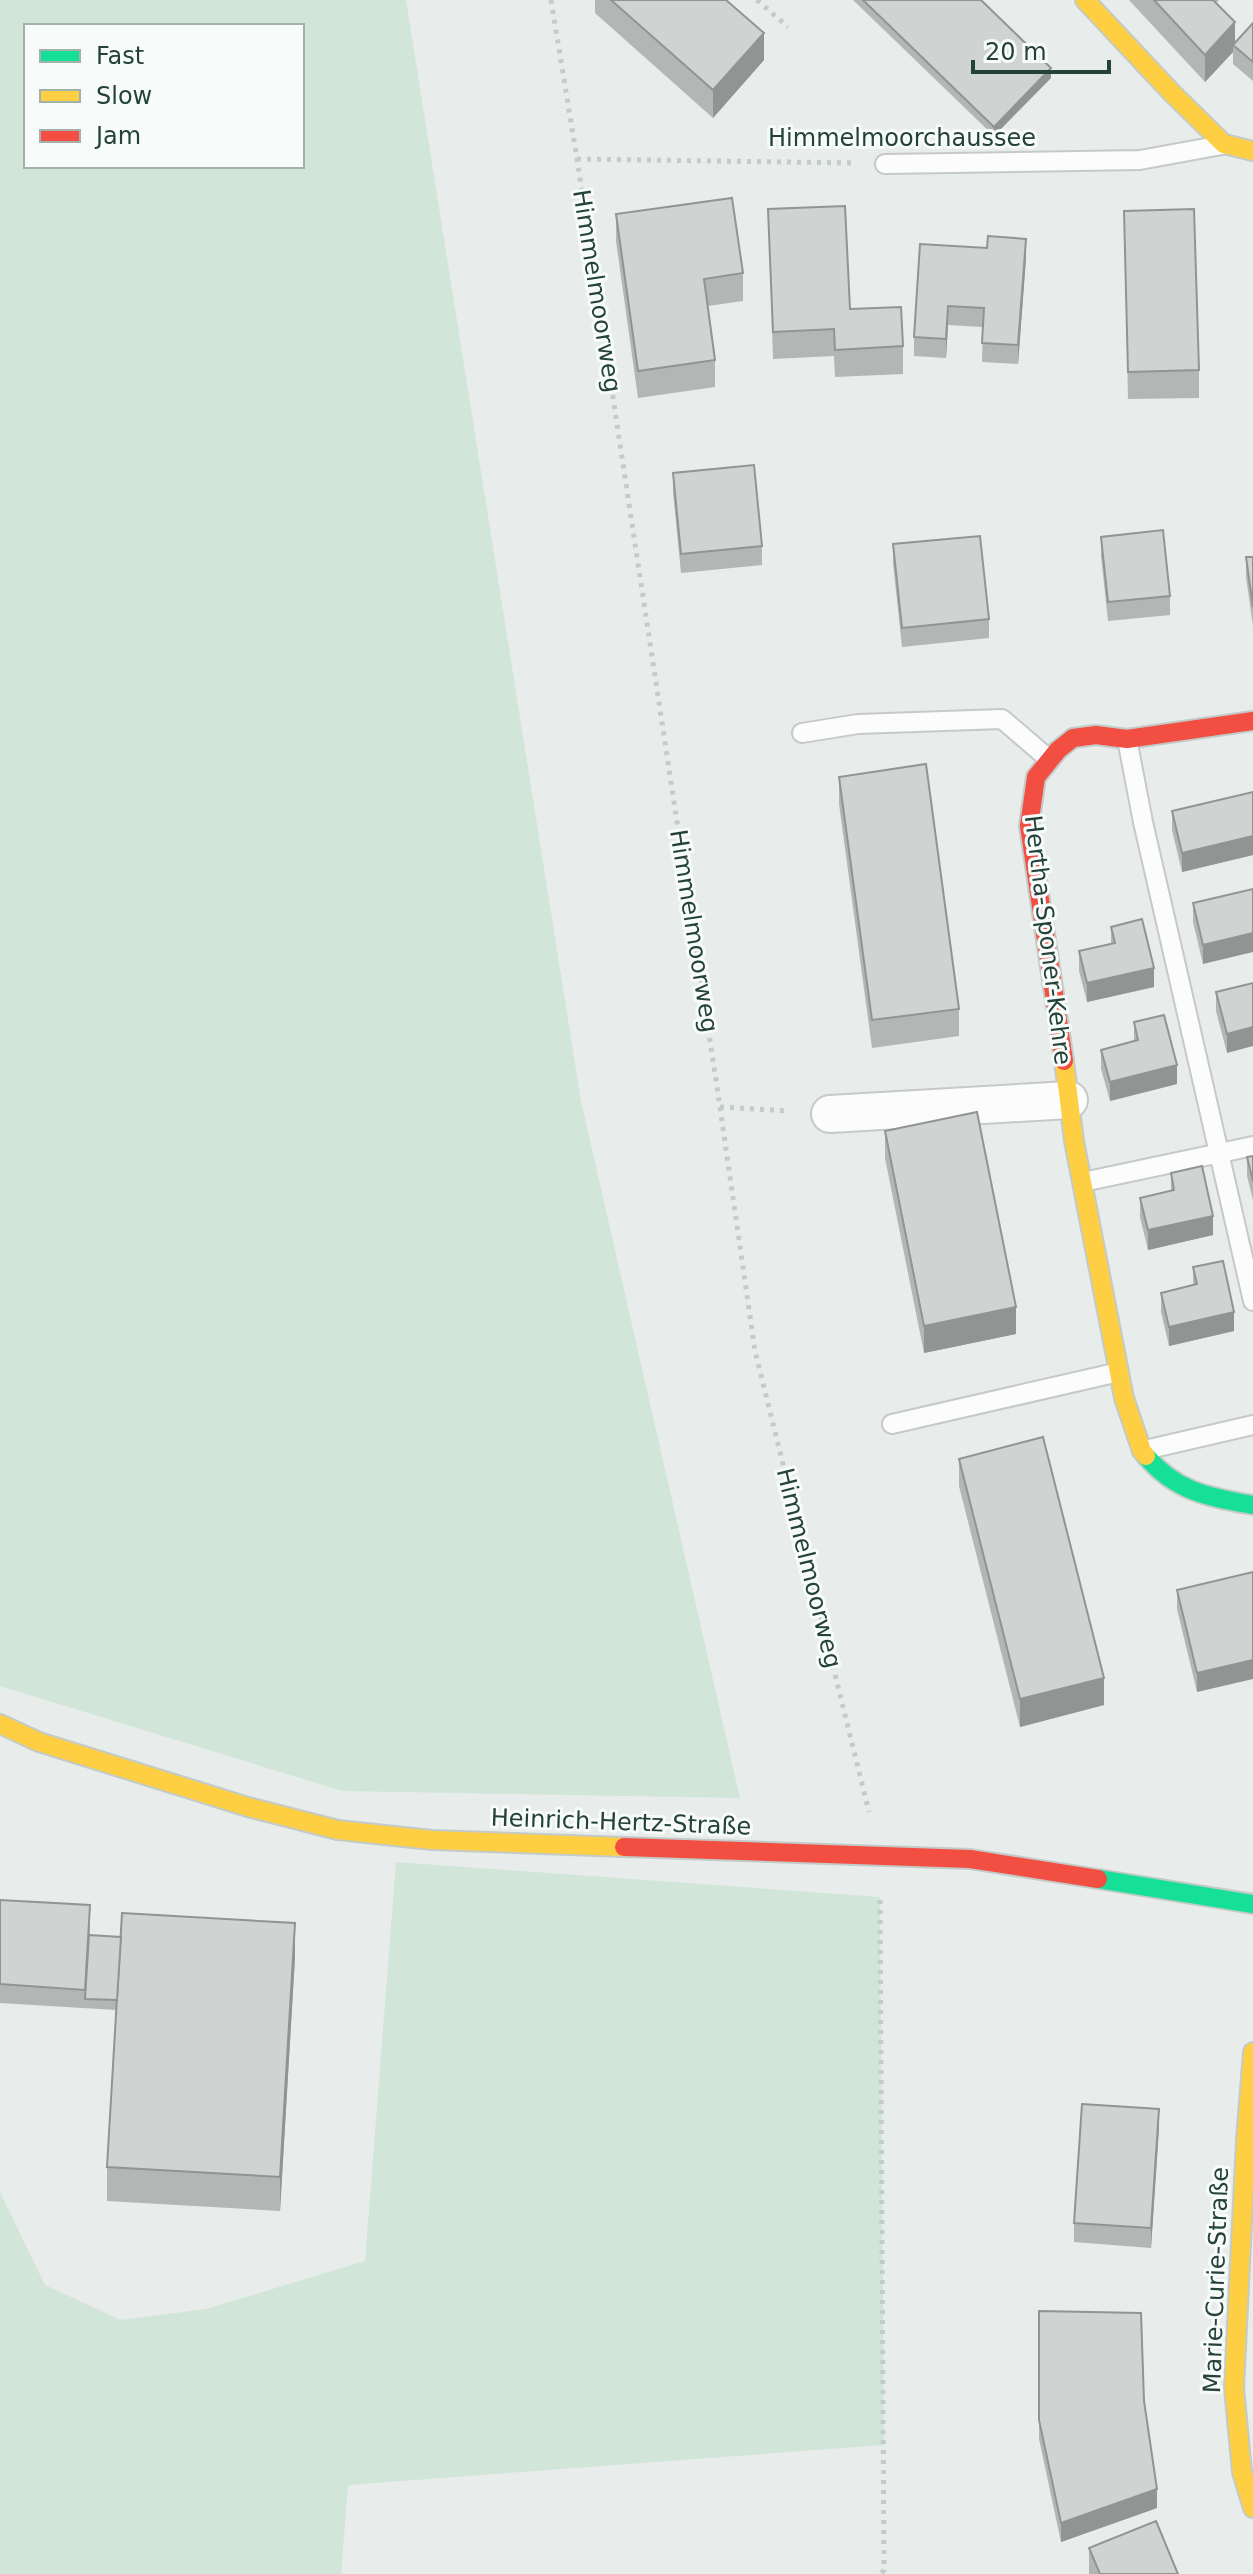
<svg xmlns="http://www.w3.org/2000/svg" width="1253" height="2574" font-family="'DejaVu Sans',sans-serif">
  <rect width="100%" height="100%" fill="#e8edeb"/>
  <g fill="#d1e6d8" fill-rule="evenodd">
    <path d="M0,0h406l175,1101 159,697 -398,-7 -342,-105zM26,26h276v140h-276z"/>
    <polygon points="396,1862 880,1897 884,2445 348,2485 341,2574 0,2574 0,2192 45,2285 121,2320 206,2309 365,2261"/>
  </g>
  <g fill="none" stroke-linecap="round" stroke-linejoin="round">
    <g stroke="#c5cac8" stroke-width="22">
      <g id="lane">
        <polyline points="885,164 1140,160 1222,145"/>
        <polyline points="802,733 858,724 1002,719 1050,760"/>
        <polyline points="1127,739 1143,822 1253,1301"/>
        <polyline points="1083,1182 1253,1146"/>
        <polyline points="892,1424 1119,1372"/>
        <polyline points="1145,1450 1253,1425"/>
      </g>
    </g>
    <g stroke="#c5cac8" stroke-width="40">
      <polyline id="street" points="830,1114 1069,1100"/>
    </g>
    <g stroke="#c3cbc8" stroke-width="22">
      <g id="fast">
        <path d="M1146,1456c30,36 63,41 107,49"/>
        <polyline points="1098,1879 1253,1904"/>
      </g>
    </g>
    <g stroke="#c3cbc8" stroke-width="22">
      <g id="slow">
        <polyline points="1085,0 1172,93 1224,144 1253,151"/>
        <polyline points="1064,1061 1074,1141 1124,1398 1142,1451 1146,1456"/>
        <polyline points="0,1724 39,1742 248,1807 338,1830 432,1840 624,1847"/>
        <polyline points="1253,2052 1246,2140 1234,2388 1242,2472 1253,2508"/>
      </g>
    </g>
    <g stroke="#c3cbc8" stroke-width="22">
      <g id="jam">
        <polyline points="1064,1061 1029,826 1036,777 1058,750 1073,738 1096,735 1127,739 1253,721"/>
        <polyline points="624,1847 970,1859 1098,1879"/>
      </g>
    </g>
    <g stroke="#c3ccca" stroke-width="5" stroke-dasharray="4 6" stroke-linecap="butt">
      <polyline points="551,0 577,159 720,1107 755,1351 869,1812"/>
      <polyline points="757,0 788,27"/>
      <polyline points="577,159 856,163"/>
      <polyline points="720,1107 790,1111"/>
      <polyline points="880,1900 884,2570 881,2574"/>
    </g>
    <use href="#lane" stroke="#fcfcfc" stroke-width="18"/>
    <use href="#street" stroke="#fcfcfc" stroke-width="36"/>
    <use href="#fast" stroke="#16e098" stroke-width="18"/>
    <use href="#slow" stroke="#ffcf43" stroke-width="18"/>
    <use href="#jam" stroke="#f24e42" stroke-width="18"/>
  </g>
  <g fill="#b2b6b5">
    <polygon points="595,0 726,0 764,60 713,118 595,13"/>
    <polygon points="853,0 981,0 1051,78 994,136"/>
    <polygon points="1129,0 1219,0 1216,3 1235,43 1253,23 1253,81 1233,64 1233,52 1205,82"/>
    <polygon points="768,209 850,309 903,346 903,374 835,377 834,356 773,359"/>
    <polygon points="1124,211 1199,370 1199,398 1128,399"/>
    <polygon points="616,214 743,273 743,301 708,306 715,360 715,387 638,398 616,241"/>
    <polygon points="920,244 1026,258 1018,364 982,362 983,327 948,325 946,358 914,356 914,337"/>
    <polygon points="673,473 762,546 762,565 681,573 673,492"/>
    <polygon points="1101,537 1170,596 1170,615 1108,621 1101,556"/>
    <polygon points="893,544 989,619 989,638 902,647 893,563"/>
    <polygon points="1246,557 1253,557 1253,626 1246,577"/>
    <polygon points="839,777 959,1009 959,1036 872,1048 839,804"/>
    <polygon points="1253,792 1253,855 1182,872 1172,830 1172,811"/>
    <polygon points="1253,889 1203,964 1193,922 1193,903"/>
    <polygon points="1111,927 1154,987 1087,1002 1079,971 1079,951 1111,944"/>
    <polygon points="1253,983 1227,1053 1216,1011 1216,992"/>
    <polygon points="1134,1022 1177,1084 1110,1101 1101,1069 1101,1050 1134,1042"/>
    <polygon points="885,1131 1016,1334 924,1353 885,1158"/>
    <polygon points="1253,1156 1253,1200 1247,1176 1247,1157"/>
    <polygon points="1171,1173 1213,1235 1148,1250 1140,1217 1140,1198 1171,1191"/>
    <polygon points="1193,1267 1234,1331 1169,1346 1161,1312 1161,1293 1193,1285"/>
    <polygon points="959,1459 1104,1705 1020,1727 959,1486"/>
    <polygon points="1253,1572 1197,1692 1177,1609 1177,1590"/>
    <polygon points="0,1900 90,1924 90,1935 295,1957 280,2211 107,2201 107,2167 116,2010 0,2003"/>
    <polygon points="1159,2128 1151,2248 1074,2242 1074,2223"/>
    <polygon points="1039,2311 1144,2401 1157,2508 1061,2542 1039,2439"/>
    <polygon points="1089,2548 1178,2574 1089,2574"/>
  </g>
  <g fill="#919493">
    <polygon points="1235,22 1235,47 1233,45 1233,52 1205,82 1205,55"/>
    <polygon points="764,33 764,60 713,118 713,90"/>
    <polygon points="1051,68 1051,78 994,136 994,127"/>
    <polygon points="1026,239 1026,258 1018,364 1018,345"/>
    <polygon points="948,306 948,325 946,358 946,339"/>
    <polygon points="1253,836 1253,855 1182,872 1182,853"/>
    <polygon points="1253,933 1253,952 1203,964 1203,945"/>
    <polygon points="1154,968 1154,987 1087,1002 1087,983"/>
    <polygon points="1253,1027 1253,1046 1227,1053 1227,1034"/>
    <polygon points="1177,1065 1177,1084 1110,1101 1110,1082"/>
    <polygon points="1213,1216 1213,1235 1148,1250 1148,1230"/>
    <polygon points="1016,1307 1016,1334 924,1353 924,1326"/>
    <polygon points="1234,1312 1234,1331 1169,1346 1169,1327"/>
    <polygon points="1253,1660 1253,1679 1197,1692 1197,1673"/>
    <polygon points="1104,1678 1104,1705 1020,1727 1020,1699"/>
    <polygon points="295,1923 295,1957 280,2211 280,2177"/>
    <polygon points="1159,2109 1159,2128 1151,2248 1151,2228"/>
    <polygon points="1157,2489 1157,2508 1061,2542 1061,2523"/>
  </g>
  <g fill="#cfd4d2" stroke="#919493" stroke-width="2">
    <polygon points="611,0 726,0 764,33 713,90"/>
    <polygon points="863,0 981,0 1051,68 994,127"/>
    <polygon points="1154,0 1213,0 1235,22 1205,55"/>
    <polygon points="1253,23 1253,62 1233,45"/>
    <polygon points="732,198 743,273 704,279 715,360 638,371 616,214"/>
    <polygon points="845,206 850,309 901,307 903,346 835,350 834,329 773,332 768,209"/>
    <polygon points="1194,209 1199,370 1128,372 1124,211"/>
    <polygon points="988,236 1026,239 1018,345 982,343 984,308 948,306 946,339 914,337 920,244 987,248"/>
    <polygon points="754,465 762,546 681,554 673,473"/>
    <polygon points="1163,530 1170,596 1108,602 1101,537"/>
    <polygon points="980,536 989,619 902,628 893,544"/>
    <polygon points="1246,557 1253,557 1253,607"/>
    <polygon points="926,764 959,1009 872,1020 839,777"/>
    <polygon points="1253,792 1253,836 1182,853 1172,811"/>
    <polygon points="1253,889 1253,933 1203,945 1193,903"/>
    <polygon points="1142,919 1154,968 1087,983 1079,951 1115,943 1111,927"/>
    <polygon points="1253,983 1253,1027 1227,1034 1216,992"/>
    <polygon points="1164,1015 1177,1065 1110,1082 1101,1050 1138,1040 1134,1022"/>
    <polygon points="977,1112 1016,1307 924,1326 885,1131"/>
    <polygon points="1253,1156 1253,1181 1247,1157"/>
    <polygon points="1202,1166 1213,1216 1148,1230 1140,1198 1174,1190 1171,1173"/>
    <polygon points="1223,1261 1234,1312 1169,1327 1161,1293 1197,1284 1193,1267"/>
    <polygon points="1043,1437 1104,1678 1020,1699 959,1459"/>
    <polygon points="1253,1572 1253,1660 1197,1673 1177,1590"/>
    <polygon points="0,1900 90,1905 85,1990 0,1984"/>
    <polygon points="122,1913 295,1923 280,2177 107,2167"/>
    <polygon points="89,1935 121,1937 117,2000 85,1999"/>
    <polygon points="1082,2104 1159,2109 1151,2228 1074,2223"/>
    <polygon points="1039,2311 1141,2313 1144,2401 1157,2489 1061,2523 1039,2420"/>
    <polygon points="1156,2521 1178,2574 1100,2574 1089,2548"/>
  </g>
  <g text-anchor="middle" stroke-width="6" stroke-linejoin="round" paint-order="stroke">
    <g font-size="24" fill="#24423a" stroke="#f7fbf9">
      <text x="902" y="146">Himmelmoorchaussee</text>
      <text transform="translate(597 291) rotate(81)" y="8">Himmelmoorweg</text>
      <text transform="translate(694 931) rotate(81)" y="8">Himmelmoorweg</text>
      <text transform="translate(1048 940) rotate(83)" y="8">Hertha-Sponer-Kehre</text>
      <text transform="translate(809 1568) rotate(76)" y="8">Himmelmoorweg</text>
      <text transform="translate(621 1822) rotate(2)" y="8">Heinrich-Hertz-Straße</text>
      <text transform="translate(1216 2280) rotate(-88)" y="8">Marie-Curie-Straße</text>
    </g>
  </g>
  <rect x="24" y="24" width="280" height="144" fill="#f7fbf9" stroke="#a3b1ad" stroke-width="2"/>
  <rect x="40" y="50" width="40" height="12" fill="#16e098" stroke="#a3b1ad" stroke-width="2"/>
  <text x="96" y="64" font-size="24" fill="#24423a">Fast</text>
  <rect x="40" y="90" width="40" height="12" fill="#ffcf43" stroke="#a3b1ad" stroke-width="2"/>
  <text x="96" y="104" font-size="24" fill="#24423a">Slow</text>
  <rect x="40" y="130" width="40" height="12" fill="#f24e42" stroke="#a3b1ad" stroke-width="2"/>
  <text x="96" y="144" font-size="24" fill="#24423a">Jam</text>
  <path d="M973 60v12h136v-12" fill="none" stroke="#24423a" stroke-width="4"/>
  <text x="985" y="60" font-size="24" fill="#24423a" stroke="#f7fbf9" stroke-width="6" paint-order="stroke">20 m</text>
</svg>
